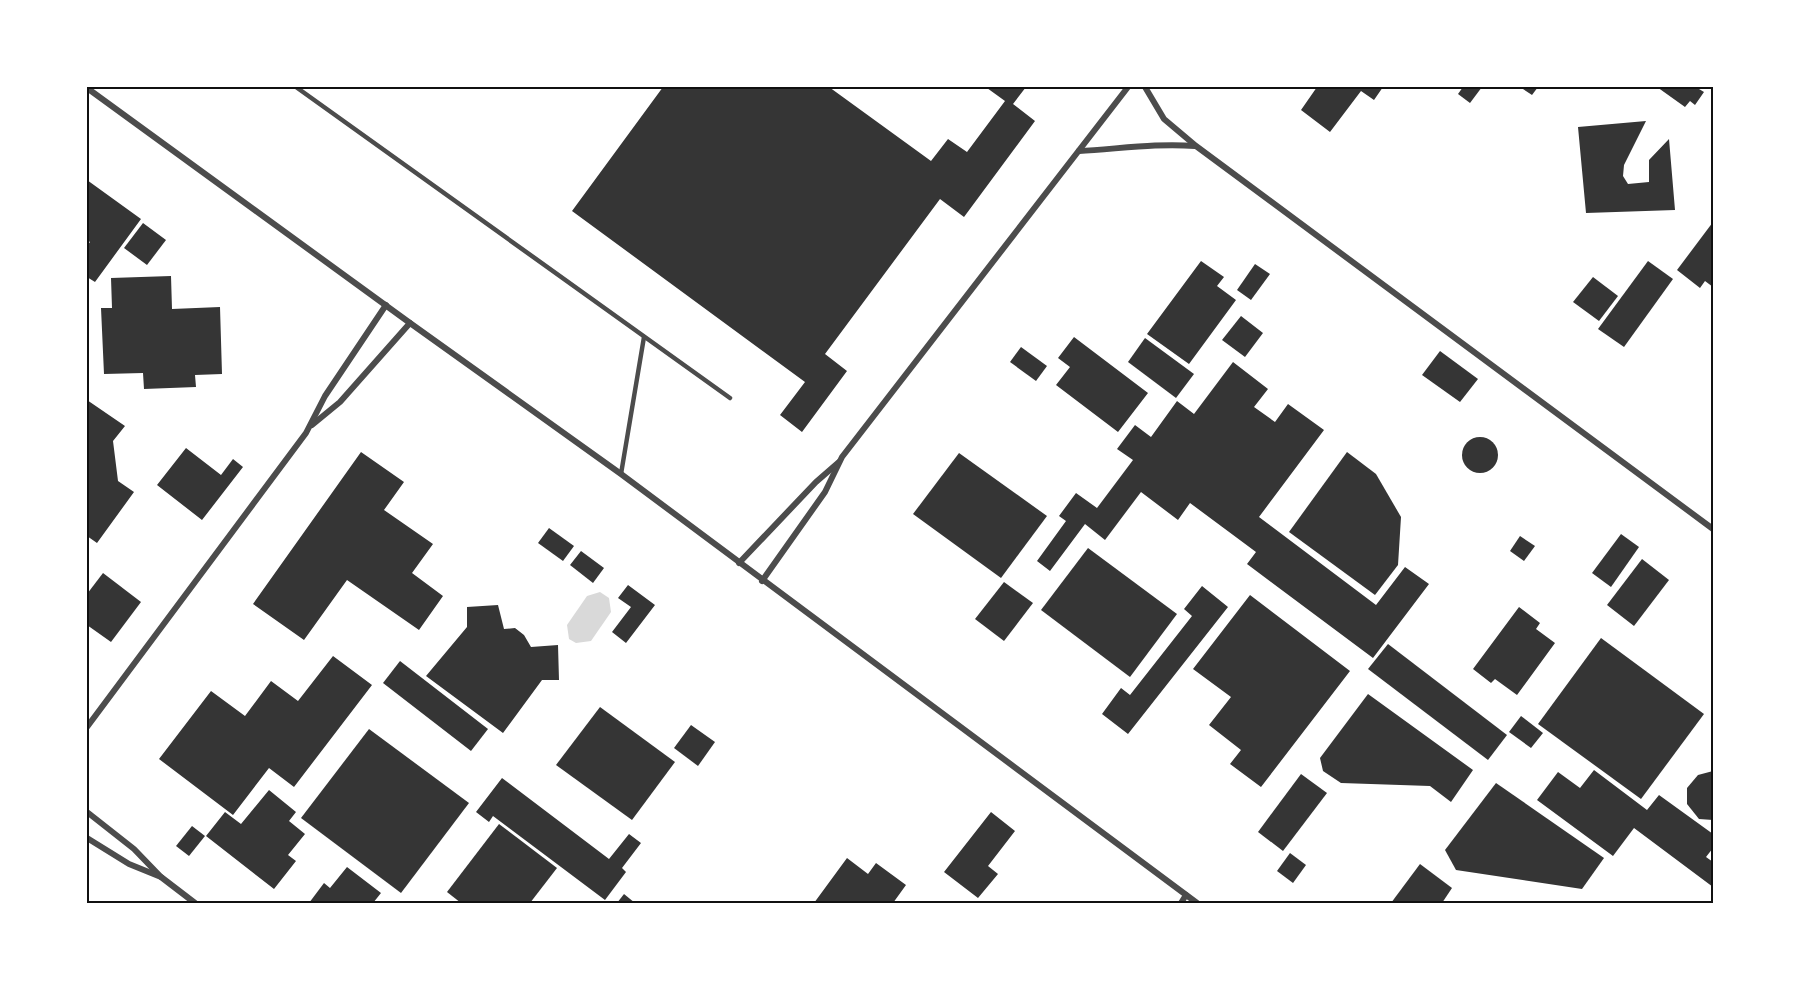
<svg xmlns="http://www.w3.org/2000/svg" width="1800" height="990" font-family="Mulish,sans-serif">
  <rect width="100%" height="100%" fill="#fff"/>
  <polygon fill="#d9d9d9" points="600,592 609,598 611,612 591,641 576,643 569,639 567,625 587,596"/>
  <g fill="#353535">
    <polygon points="663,87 829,87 931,161 948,139 967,152 1005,101 987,88 988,87 1026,87 1013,104 1035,121 964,217 940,199 825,354 847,371 802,432 780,415 805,382 572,211"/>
    <polygon points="1317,87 1383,87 1374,100 1361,91 1330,132 1301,110"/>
    <polygon points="1463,87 1482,87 1470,103 1458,94"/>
    <polygon points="1520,87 1538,87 1532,95"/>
    <polygon points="1657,87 1700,87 1699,89 1704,92 1695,105 1690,101 1685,107"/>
    <polygon points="1646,121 1624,165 1623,176 1628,184 1649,182 1649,160 1669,139 1675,210 1586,213 1578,127"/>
    <polygon points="87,180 141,219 95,282 87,277 87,246 90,242 87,240"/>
    <polygon points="1713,222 1713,287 1705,281 1700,288 1677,270"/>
    <polygon points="143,223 166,240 147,265 124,248"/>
    <polygon points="1201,261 1224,277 1217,286 1236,300 1189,364 1147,334"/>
    <polygon points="1648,261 1673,279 1624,347 1598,329"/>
    <polygon points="1255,264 1270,274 1251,300 1237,290"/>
    <polygon points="171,276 172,309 220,307 222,374 195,375 196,387 144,389 143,373 104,374 101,308 112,308 111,278"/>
    <polygon points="1593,277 1618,296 1599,321 1573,302"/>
    <polygon points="1241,316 1263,333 1245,357 1222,340"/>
    <polygon points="1074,337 1148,393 1118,432 1056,385 1070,367 1058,358"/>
    <polygon points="1145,338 1194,374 1176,398 1128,362"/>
    <polygon points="1021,347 1047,366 1036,381 1010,362"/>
    <polygon points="1440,351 1478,379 1460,402 1422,375"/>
    <polygon points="1233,362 1268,389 1254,407 1275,422 1288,404 1324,430 1259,517 1376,605 1405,567 1429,584 1373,658 1247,564 1256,552 1190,503 1178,520 1141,492 1105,540 1085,524 1050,571 1037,561 1066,521 1059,516 1076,493 1097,508 1133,460 1117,449 1135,425 1151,437 1177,401 1194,414"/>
    <polygon points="87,400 125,426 113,441 118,481 134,492 97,543 87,536"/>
    <circle cx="1480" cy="455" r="18"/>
    <polygon points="186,448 221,475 233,459 243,467 202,520 157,485"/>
    <polygon points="361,452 404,482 384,510 433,544 412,573 443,596 419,630 347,580 304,640 253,604"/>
    <polygon points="1347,452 1376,474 1401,517 1398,565 1375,595 1289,532"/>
    <polygon points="959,453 1047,516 1001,578 913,514"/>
    <polygon points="549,528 574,546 563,561 538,543"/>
    <polygon points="1621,534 1639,547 1611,587 1592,573"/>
    <polygon points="1520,536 1535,546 1524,561 1510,551"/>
    <polygon points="1088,548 1177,614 1130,677 1041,610"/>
    <polygon points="581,551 604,568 593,583 570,565"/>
    <polygon points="1642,559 1669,580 1634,626 1607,605"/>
    <polygon points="103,573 141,602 111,642 87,625 87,594"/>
    <polygon points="1004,582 1033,603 1004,641 975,619"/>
    <polygon points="628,585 655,605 626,643 612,632 631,607 618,598"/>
    <polygon points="1202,586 1228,607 1128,734 1102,714 1121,688 1130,695 1192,616 1184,609"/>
    <polygon points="1250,595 1350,671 1261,787 1230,764 1241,750 1209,725 1231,697 1193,669"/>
    <polygon points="498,605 504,629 515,628 524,635 531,647 558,645 559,680 542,680 503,733 426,676 467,627 467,607"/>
    <polygon points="1519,607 1540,623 1536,629 1555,643 1517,695 1495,679 1491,683 1473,669"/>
    <polygon points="1601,638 1704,714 1641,799 1538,724"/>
    <polygon points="1388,644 1507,735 1488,760 1368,669"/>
    <polygon points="333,656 372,685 294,787 269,768 233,815 159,759 211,691 245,716 271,681 298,701"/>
    <polygon points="400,661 488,729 471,751 383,683"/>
    <polygon points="1368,694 1473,770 1451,802 1430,786 1341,783 1323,771 1320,758"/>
    <polygon points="600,707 675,762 632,820 556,765"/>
    <polygon points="1521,716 1543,733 1531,748 1509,732"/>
    <polygon points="691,725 715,742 698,766 674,748"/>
    <polygon points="369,729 469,803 401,893 301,818"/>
    <polygon points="1594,770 1647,810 1659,795 1713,834 1713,848 1706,857 1713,862 1713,887 1634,828 1613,856 1537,800 1558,772 1580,788"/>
    <polygon points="1713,771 1713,820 1699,819 1687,804 1687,788 1698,775"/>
    <polygon points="1301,774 1327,793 1283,851 1258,832"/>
    <polygon points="502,778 609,859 629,834 641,843 622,868 626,872 605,900 493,816 489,822 476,812"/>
    <polygon points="1496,783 1604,858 1582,889 1456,870 1445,850"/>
    <polygon points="269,790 296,812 289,821 305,834 288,855 296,861 274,889 206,836 225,812 241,824"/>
    <polygon points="991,812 1015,831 988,866 998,874 978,898 944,872"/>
    <polygon points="499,824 557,868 530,903 461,903 447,892"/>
    <polygon points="192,826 205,836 189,856 176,846"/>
    <polygon points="1290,853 1306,865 1293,883 1277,871"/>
    <polygon points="847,858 868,874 876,863 906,885 893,903 814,903"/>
    <polygon points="1420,864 1452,888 1442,903 1391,903"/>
    <polygon points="347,867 381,893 373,903 309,903 324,883 330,888"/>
    <polygon points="624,894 635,903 617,903"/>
  </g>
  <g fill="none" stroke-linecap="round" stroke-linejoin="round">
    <g stroke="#4c4c4c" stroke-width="4.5">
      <polyline points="296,87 730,398"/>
      <polyline points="621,474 644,337"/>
    </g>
    <g stroke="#4c4c4c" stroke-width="6">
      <polyline points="1145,87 1164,119 1196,146 1713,529"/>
      <polyline points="87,88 410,323 621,474 1197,903"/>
      <path d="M1079,151c39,-2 77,-8 116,-5"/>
      <polyline points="312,425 340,402 410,323"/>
      <polyline points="739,563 816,482 839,462"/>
      <polyline points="762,581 825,492 842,457 1128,87"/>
      <polyline points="87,727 306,433 325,396 386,305"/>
      <polyline points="87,812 134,849 161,877 195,903"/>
      <polyline points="87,838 129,864 161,877"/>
      <polyline points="1181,903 1186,895"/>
    </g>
  </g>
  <rect width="1800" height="990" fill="none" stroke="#ffffff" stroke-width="177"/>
  <rect x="88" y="88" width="1624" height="814" fill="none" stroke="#111" stroke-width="2"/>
</svg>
